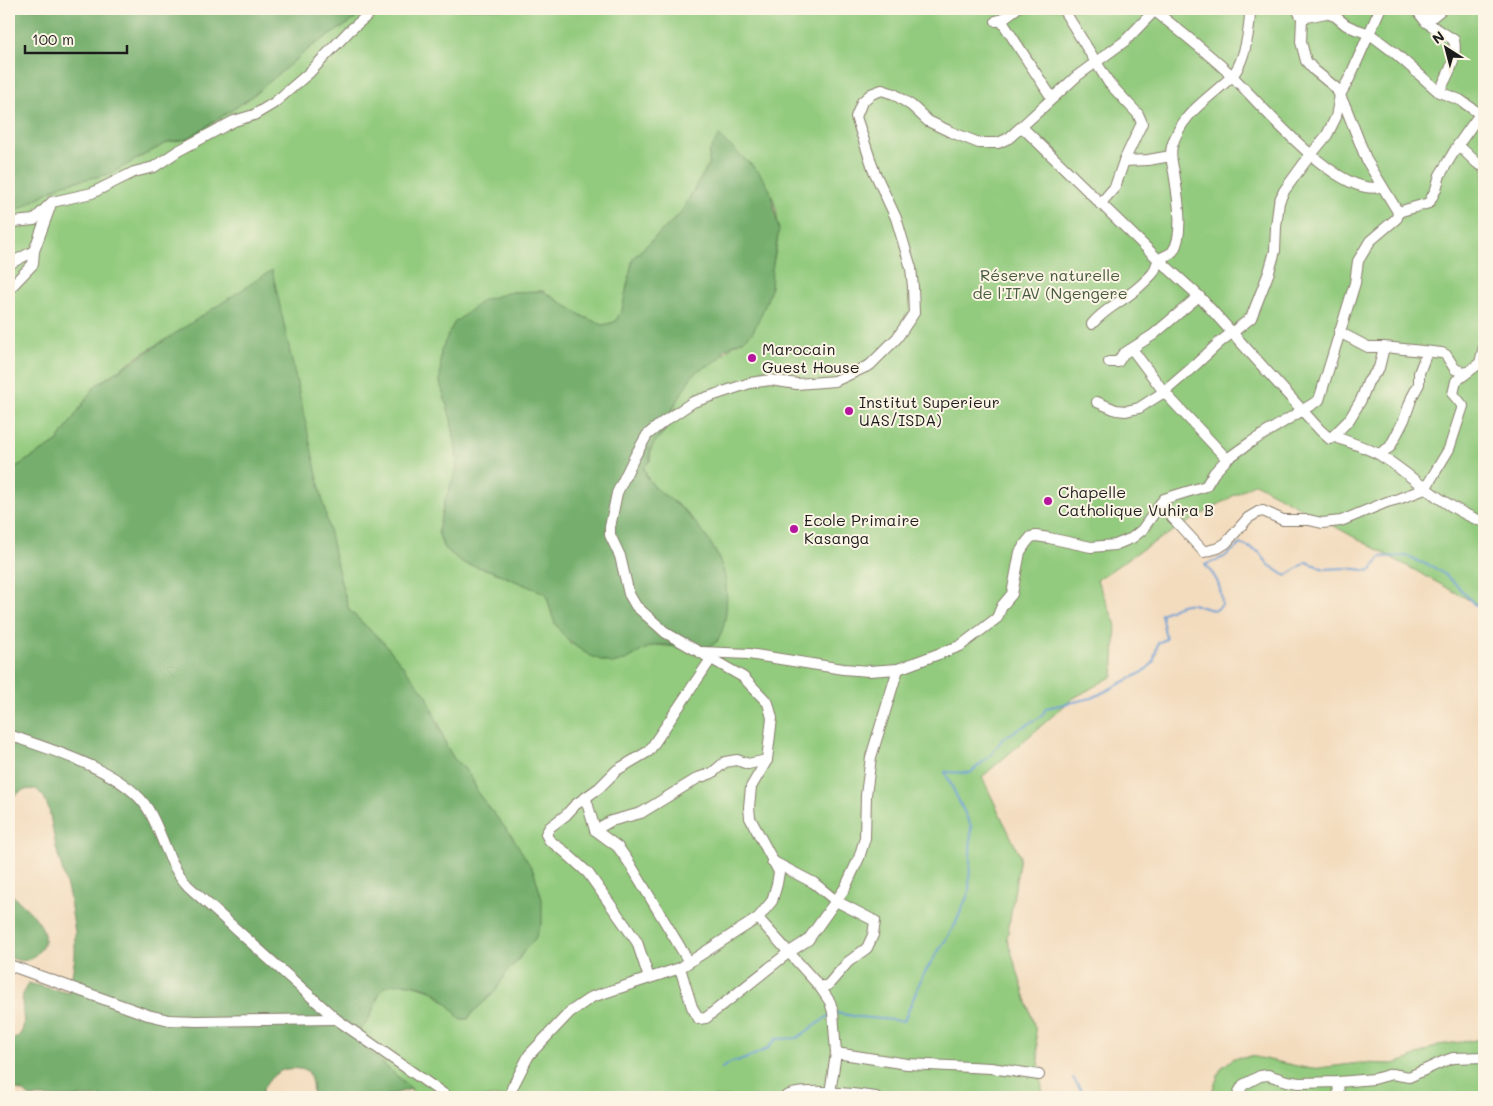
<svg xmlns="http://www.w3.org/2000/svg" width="1493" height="1106" font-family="Mali,sans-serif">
  <rect width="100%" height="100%" fill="#fcf5e5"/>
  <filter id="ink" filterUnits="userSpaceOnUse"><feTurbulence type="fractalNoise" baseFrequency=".02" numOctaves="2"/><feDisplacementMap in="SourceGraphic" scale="10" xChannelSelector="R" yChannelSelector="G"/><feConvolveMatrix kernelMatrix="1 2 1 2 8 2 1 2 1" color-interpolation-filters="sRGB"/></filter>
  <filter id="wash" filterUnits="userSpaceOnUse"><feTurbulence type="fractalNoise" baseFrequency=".0096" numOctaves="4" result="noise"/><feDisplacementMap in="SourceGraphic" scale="20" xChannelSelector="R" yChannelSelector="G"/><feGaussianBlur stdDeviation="1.12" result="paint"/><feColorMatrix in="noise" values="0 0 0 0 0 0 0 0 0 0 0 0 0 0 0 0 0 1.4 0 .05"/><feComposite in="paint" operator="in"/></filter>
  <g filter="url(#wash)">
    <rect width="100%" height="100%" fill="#f3dcbe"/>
    <g fill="#93cb7e" stroke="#58744d" fill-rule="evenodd">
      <path d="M362,9h1122v599l-229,-125 -114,67 -44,30 19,45 -3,51 -41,23 -90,78 38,79 -13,82 28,90 8,69h-625l-15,-16 -38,-33 -7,-18 9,-7 15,-34 11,-6 17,1 21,6 18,15 11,14h8l5,-7 22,-20 11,-19 12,-13 8,-12 9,-9 -21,-100 -35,-44 -7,-16 -9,-12 -9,-8 -8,-14 -7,-21 -34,-54 -19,-25 -37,-35 -9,-31 -149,-255 -51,31 -45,31 -38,56 -48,29v-259l12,-4 42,-24 47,-10 58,-32 20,-3 62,-41 62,-52 42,-26zM709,152c11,3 24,3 34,7 9,4 16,14 21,22 33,49 -1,111 -20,159 -16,6 -15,11 -27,20 -8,7 -19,8 -26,17 -6,7 -16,27 -21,36 -2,5 -2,11 -4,15 -8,16 -16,11 -16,33l-6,5c3,22 25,31 40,44 6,5 10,12 15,18 30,35 35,72 18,114l-40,5 -20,-2 -17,5 -12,9 -25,2 -33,-18 -15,-20 -9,-29 -54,-23 -29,-8 -20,-16 -5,-16 7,-31 12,-31 -1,-21 -5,-29 -11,-37 71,-90 32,-1 41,26 19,8 12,-3 7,-12 11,-52 47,-44 29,-50z"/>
      <polygon points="1484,1039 1484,1097 1210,1097 1221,1068 1234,1058 1251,1056 1311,1069 1360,1063 1393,1064 1409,1059 1438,1045"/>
    </g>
    <g fill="#76af6d" stroke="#496644">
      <polygon points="9,9 362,9 354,20 312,46 250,98 187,139 168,142 110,174 63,184 21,208 9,212"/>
      <path d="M719,136l40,36 11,18 9,40 -7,39 -1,20 -6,17 -12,26 -9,8 -10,4 -9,6 -6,9 -9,6 -10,4 -9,8 -21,37 -4,14 -16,21v12l-6,6c3,22 28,30 42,46 15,15 28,32 36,53 7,18 9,77 -16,82 -16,4 -33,-5 -49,-3 -15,2 -32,20 -45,18 -22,-4 -46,-20 -57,-40 -4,-9 -6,-20 -9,-29l-54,-23 -29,-8 -20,-16 -5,-16 7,-31 12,-31 -1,-21 -5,-29 -11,-37 1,-32 13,-27 29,-23 28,-8 32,-1 41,26 19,8 12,-3 7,-12 11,-52 47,-44 29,-50v-12z"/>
      <path d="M272,270l68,309 9,31 37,35 41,51 19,49 8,14 9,8 9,12 7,16 35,44 20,33 8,27v23l-7,17 -9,9 -8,12 -12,13 -11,19 -22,20 -5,7h-8c-8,-11 -16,-20 -27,-28 -11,-7 -42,-12 -51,-1 -11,15 -7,27 -23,40l6,18 47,41 -30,8h-69l-1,-14 -4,-12c-24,-7 -36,1 -47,22l3,4h-234l-5,-4 -16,-7v-45c24,-7 10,-30 14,-47 1,-4 4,-8 5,-11l41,10 6,-36v-25l-6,-37 -13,-48 -7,-37 -5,-13 -8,-8 -13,1 -14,9v-328l48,-29 38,-56z"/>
      <path d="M9,892c17,17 53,41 25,64 -8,7 -16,5 -25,1z"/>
    </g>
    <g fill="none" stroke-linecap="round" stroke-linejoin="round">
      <g stroke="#679dd4" stroke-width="2">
        <path d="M945,772l25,1 22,-19 11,-16 39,-22 4,-8 46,-10 51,-26 10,-9 5,-20 8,-4 -5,-25c10,-4 21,-12 31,-10 9,2 15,6 24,6l6,-5c-1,-18 -4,-27 -17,-40l19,-8 17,-13 18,8 10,13 17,11 21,-14 17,7 24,-1 23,3 9,-14 28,-1c8,7 16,6 25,11 17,9 29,24 42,38h9"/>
        <polyline points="836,1013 859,1017 904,1021 922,977 955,925 969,892 971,826 945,772"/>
        <polyline points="722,1068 732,1062 745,1059 767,1049 776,1039 797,1038 830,1015"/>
        <polyline points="1073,1078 1081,1090 1082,1097"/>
      </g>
    </g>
  </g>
  <g filter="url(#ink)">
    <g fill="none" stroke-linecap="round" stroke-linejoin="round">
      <g stroke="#887c6d" stroke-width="12">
        <g id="minor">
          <polyline points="1063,9 1109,83 1138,114 1142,123 1124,161 1115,187 1100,204"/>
          <polyline points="1297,9 1302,18 1301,42 1306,61 1314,70 1336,88 1346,108 1367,161 1398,212"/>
          <path d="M1416,9l10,13 28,18c4,19 -7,36 -15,52"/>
          <path d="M1155,11c26,21 52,41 76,64 28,27 110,127 151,111"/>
          <polyline points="1302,18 1326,13 1335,16 1346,25 1355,29 1370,34 1395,53 1439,92 1460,100 1480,114 1484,115"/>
          <polyline points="1001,20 1052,98"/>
          <polyline points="996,21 1001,20 1016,9"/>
          <polyline points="1426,22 1442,9"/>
          <path d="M1022,127l137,133 40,36 121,134 10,9 3,-3c15,6 33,11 47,19 33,21 67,55 104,67"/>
          <polyline points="1458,145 1477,163 1484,167"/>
          <polyline points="1124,161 1148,160 1171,156"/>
          <polyline points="9,227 14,222 34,220 52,202 92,193 134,172 154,167 178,151 234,121 254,115 274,103 309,73 349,31 375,9"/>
          <polyline points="9,264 34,251"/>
          <polyline points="9,289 33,264 34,251 50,207"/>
          <path d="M1092,324c12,-15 33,-24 48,-38 4,-4 9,-8 13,-13 3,-4 3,-10 7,-14 3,-3 10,-4 13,-8 12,-17 4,-59 1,-79 -2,-8 -4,-18 -2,-26 10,-34 36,-46 59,-69 14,-14 19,-49 19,-68"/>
          <polyline points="1339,332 1368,347 1384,347 1442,353 1446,355 1455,369 1465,373"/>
          <polyline points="1132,349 1164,392 1227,459"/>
          <polyline points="1109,362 1118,362 1123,354 1153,335 1199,296"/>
          <polyline points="1097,402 1116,410 1126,411 1139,408 1164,392 1193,367 1220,342 1251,318 1269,272 1275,251 1276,227 1279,202 1284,191 1305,162 1327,135 1336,117 1340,95 1349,79 1380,9"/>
          <polyline points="1333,436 1349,420 1361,400 1368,382 1379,368 1384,347"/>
          <polyline points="1379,454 1390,447 1404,420 1412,397 1419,384 1419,373 1427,352"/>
          <polyline points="1160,504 1204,552 1218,548 1226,543 1248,518 1258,512 1263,511 1283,520 1309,520 1322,523 1341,521 1387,502 1398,499 1425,489 1449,449 1463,406 1453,394 1456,381 1480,363 1484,346"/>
          <polyline points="701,652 749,654 843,669 869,671 898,669 960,646 997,618 1002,606 1012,594 1020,552 1026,543 1031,537 1036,536 1049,538 1091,547 1115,545 1132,538 1142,530 1164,499 1206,486 1214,473 1227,459 1251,442 1319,400 1355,283 1358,261 1370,241 1397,218 1398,212 1429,203 1436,189 1440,175 1458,145 1480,114"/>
          <path d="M9,735c40,14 116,36 139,74 16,27 18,52 40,77l148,133 112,78"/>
          <polyline points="586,799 595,830 618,847 630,864 689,962"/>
          <polyline points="595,830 611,821 641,813 698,778 712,773 725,762 737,760 748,764 767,760"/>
          <polyline points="772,861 814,883 836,901 875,921 873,935 867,948 848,962 828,985 820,987"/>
          <polyline points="758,918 820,987 830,1002 833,1012 836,1053 830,1093"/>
          <polyline points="9,965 148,1015 169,1020 197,1021 336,1019"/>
          <polyline points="680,968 692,1007 699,1019 706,1018 788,953 808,940 845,888 859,858 865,838 866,795 871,757 898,669"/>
          <polyline points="649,978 637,942 588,873 565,852 549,840 546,834 550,827 566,815 575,805 599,788 617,770 649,751 711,659"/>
          <polyline points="836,1053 907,1064 991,1068 1039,1075"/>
          <polyline points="1338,1082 1339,1097"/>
          <polyline points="511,1097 512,1088 529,1055 570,1012 592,997 680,968 758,918 772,901 777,884 779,872 750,818 749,807 751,787 767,760 772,718 768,703 743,677 666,633 636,606 629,594 620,556 610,535 610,527 617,493 635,456 647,435 663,422 693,402 750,383 770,380 797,384 835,381 870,365 897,338 914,313 913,287 911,268 896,218 874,171 856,117 862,102 871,94 882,90 894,94 912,106 928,121 951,132 979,143 998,143 1009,138 1077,76 1125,41 1156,9"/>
          <path d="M785,1097c15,-10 72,-3 91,0"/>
          <polyline points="1238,1097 1239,1092 1243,1085 1260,1076 1268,1075 1287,1081 1299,1083 1338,1082 1374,1079 1392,1074 1409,1077 1442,1062 1453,1058 1484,1057"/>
        </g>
      </g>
      <use href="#minor" stroke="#fff" stroke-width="10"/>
    </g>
  </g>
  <g fill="#b5179e" stroke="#fcf5e5" stroke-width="2">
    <circle cx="752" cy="358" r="5"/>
    <circle cx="849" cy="411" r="5"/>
    <circle cx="1048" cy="501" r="5"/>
    <circle cx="794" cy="529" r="5"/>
  </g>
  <g text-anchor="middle" stroke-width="4" stroke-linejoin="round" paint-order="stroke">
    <g font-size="16" fill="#46593e" stroke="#fcf5e5">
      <text x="1050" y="281">Réserve naturelle<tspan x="1050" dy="18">de l'ITAV (Ngengere</tspan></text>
    </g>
    <g font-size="16" fill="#1c1c1c" stroke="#fcf5e5" text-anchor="start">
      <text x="762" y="355">Marocain<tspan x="762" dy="18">Guest House</tspan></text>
      <text x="859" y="408">Institut Superieur<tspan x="859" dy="18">UAS/ISDA)</tspan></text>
      <text x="1058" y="498">Chapelle<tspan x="1058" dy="18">Catholique Vuhira B</tspan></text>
      <text x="804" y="526">Ecole Primaire<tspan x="804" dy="18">Kasanga</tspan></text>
    </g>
  </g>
  <rect width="1493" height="1106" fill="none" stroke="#fcf5e5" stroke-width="30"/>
  <g transform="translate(1446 48) rotate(324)" stroke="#fcf5e5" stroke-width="4" paint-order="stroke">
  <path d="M0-4L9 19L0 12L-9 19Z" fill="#1c1c1c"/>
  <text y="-8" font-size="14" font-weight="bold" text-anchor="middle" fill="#1c1c1c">N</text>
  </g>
  <path d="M25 45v8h102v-8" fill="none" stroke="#1c1c1c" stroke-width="2.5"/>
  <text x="32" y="45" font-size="15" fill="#1c1c1c" stroke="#fcf5e5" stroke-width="4" paint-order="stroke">100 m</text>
</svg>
